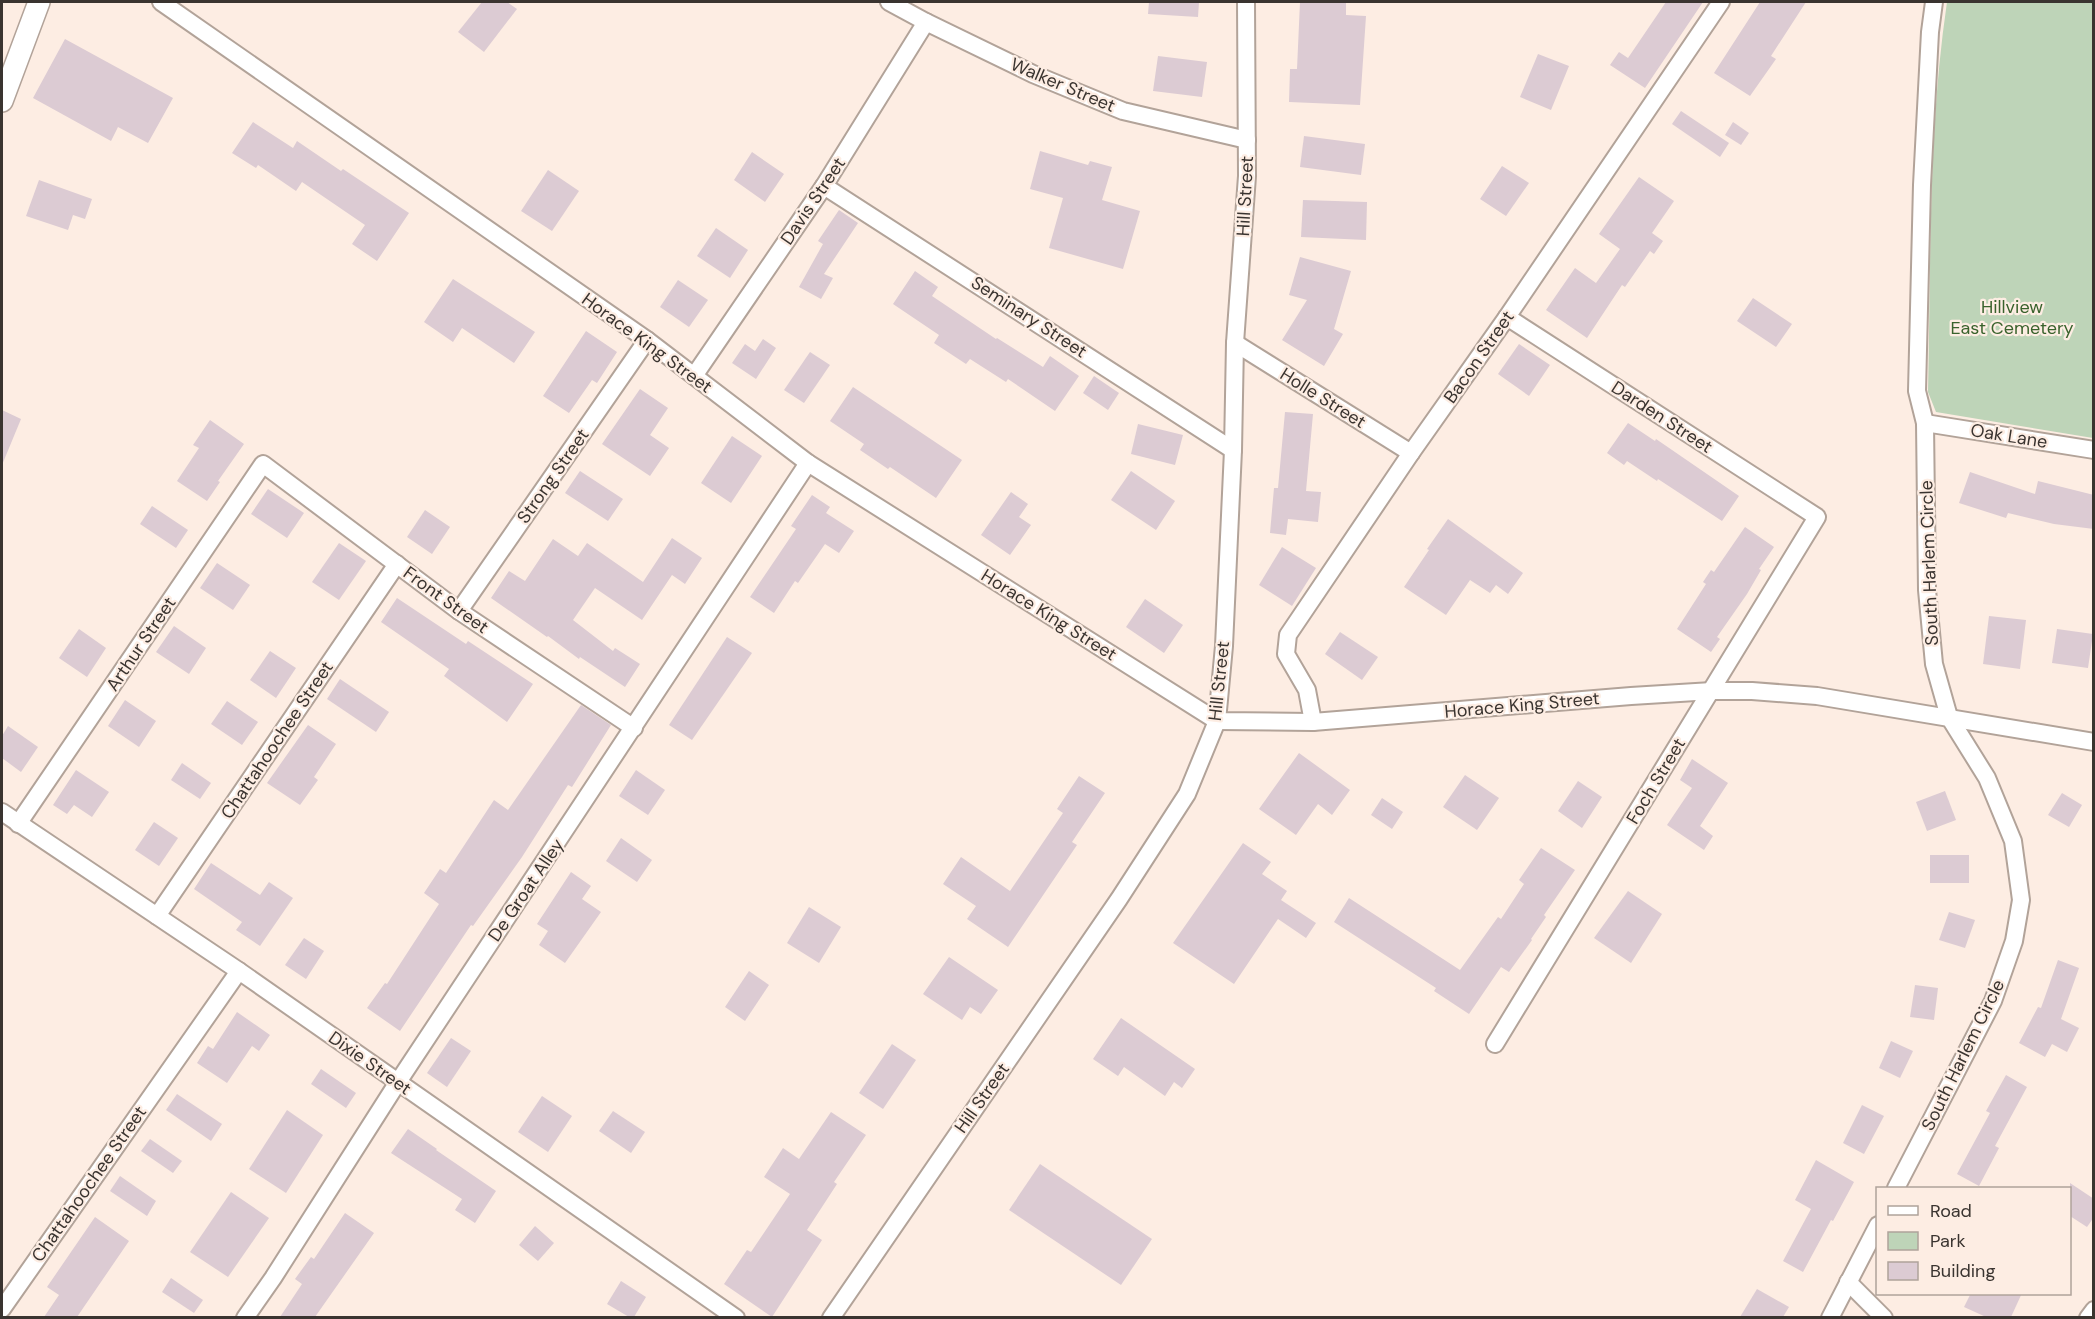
<svg xmlns="http://www.w3.org/2000/svg" width="2095" height="1319" font-family="'DM Sans',sans-serif">
  <rect width="100%" height="100%" fill="#fdede3"/>
  <path fill="#bed4b8" d="M1947,2h146v436l-157,-26 -8,-20c3,-130 0,-262 19,-390z"/>
  <g fill="#dccbd3">
    <polygon points="482,2 507,2 517,9 484,52 458,32"/>
    <polygon points="1149,2 1199,2 1198,17 1148,14"/>
    <polygon points="1300,2 1346,2 1346,15 1366,16 1360,105 1289,102 1290,69 1297,69"/>
    <polygon points="1666,2 1703,2 1645,88 1610,65 1619,52 1628,58"/>
    <polygon points="1760,2 1806,2 1771,56 1776,59 1750,96 1714,73"/>
    <polygon points="65,39 173,98 148,143 118,127 111,141 33,98"/>
    <polygon points="1538,54 1569,66 1551,110 1520,97"/>
    <polygon points="1158,56 1207,62 1202,97 1153,91"/>
    <polygon points="1681,111 1729,143 1720,157 1672,124"/>
    <polygon points="253,122 293,148 297,141 341,171 343,169 409,213 377,261 352,244 365,225 302,182 296,191 258,165 256,168 232,153"/>
    <polygon points="1733,122 1749,133 1741,145 1725,135"/>
    <polygon points="1304,136 1365,144 1361,175 1300,167"/>
    <polygon points="1040,151 1088,165 1090,161 1112,167 1102,200 1140,211 1123,269 1049,248 1063,198 1030,189"/>
    <polygon points="752,152 784,174 765,202 734,180"/>
    <polygon points="1502,166 1529,183 1506,216 1480,199"/>
    <polygon points="548,170 579,191 552,231 521,211"/>
    <polygon points="1639,177 1674,201 1652,233 1663,241 1654,254 1650,251 1625,287 1622,285 1587,338 1546,310 1575,268 1596,283 1620,249 1599,234"/>
    <polygon points="39,180 92,199 85,219 73,215 68,230 26,216"/>
    <polygon points="1303,200 1367,202 1366,240 1301,237"/>
    <polygon points="839,210 858,223 824,274 833,278 821,299 799,287 823,244 818,241"/>
    <polygon points="716,228 748,250 730,278 697,256"/>
    <polygon points="1300,257 1351,271 1334,329 1343,334 1324,366 1282,340 1307,300 1289,295"/>
    <polygon points="915,271 938,287 932,296 996,339 997,338 1043,367 1050,356 1079,376 1055,411 1008,379 1006,382 970,359 966,364 934,343 939,335 893,304"/>
    <polygon points="453,279 535,332 514,363 462,328 453,342 424,322"/>
    <polygon points="678,280 708,300 689,327 660,307"/>
    <polygon points="1753,298 1792,324 1776,347 1737,321"/>
    <polygon points="586,331 617,352 597,383 592,380 569,413 543,396"/>
    <polygon points="763,339 776,348 756,379 732,363 745,344 755,351"/>
    <polygon points="1519,344 1550,365 1529,396 1498,374"/>
    <polygon points="810,352 830,365 804,403 784,390"/>
    <polygon points="1094,376 1119,393 1108,410 1083,393"/>
    <polygon points="853,387 962,460 936,498 890,467 888,469 860,450 864,444 830,421"/>
    <polygon points="640,389 668,408 650,435 669,448 650,476 602,444"/>
    <polygon points="2,410 21,419 2,465"/>
    <polygon points="1285,412 1313,414 1306,491 1321,492 1318,522 1288,519 1286,535 1270,533 1274,488 1278,488"/>
    <polygon points="210,420 244,444 218,481 220,482 207,501 177,481 199,448 193,445"/>
    <polygon points="1628,423 1655,441 1656,439 1739,496 1722,521 1658,479 1657,481 1627,461 1624,465 1607,453"/>
    <polygon points="1138,424 1183,435 1175,465 1131,454"/>
    <polygon points="732,436 762,456 731,503 701,483"/>
    <polygon points="580,471 623,499 608,521 565,493"/>
    <polygon points="1131,471 1175,501 1156,530 1111,500"/>
    <polygon points="1970,472 2035,494 2038,481 2094,495 2094,529 2054,524 2008,513 2006,518 1959,503"/>
    <polygon points="268,489 304,513 287,538 251,514"/>
    <polygon points="1011,492 1028,504 1019,517 1031,525 1010,555 981,535"/>
    <polygon points="812,495 830,507 826,513 854,531 839,553 825,544 798,583 795,581 774,613 750,597 796,529 791,526"/>
    <polygon points="152,506 188,530 176,548 140,524"/>
    <polygon points="425,510 450,527 432,554 407,537"/>
    <polygon points="1448,519 1523,573 1508,594 1496,585 1490,593 1470,580 1446,615 1404,587 1429,550 1427,549"/>
    <polygon points="1745,527 1774,547 1759,569 1761,570 1747,594 1717,637 1720,639 1711,652 1677,629 1706,584 1703,582 1711,570 1714,572"/>
    <polygon points="672,538 702,558 685,584 672,575 642,620 595,588 573,620 613,651 615,648 640,664 625,687 580,657 579,659 548,636 547,637 491,598 509,571 525,581 553,539 578,556 587,543 643,582"/>
    <polygon points="339,543 366,561 339,600 312,582"/>
    <polygon points="1282,547 1316,568 1292,606 1259,585"/>
    <polygon points="217,563 250,585 233,610 200,588"/>
    <polygon points="397,598 466,644 468,641 533,684 507,722 444,676 449,669 381,622"/>
    <polygon points="1145,599 1183,625 1164,653 1126,627"/>
    <polygon points="1989,616 2026,620 2020,669 1983,664"/>
    <polygon points="174,626 206,648 189,674 156,652"/>
    <polygon points="79,629 106,648 87,677 59,658"/>
    <polygon points="2057,629 2093,634 2088,668 2052,663"/>
    <polygon points="1340,632 1378,657 1362,680 1325,654"/>
    <polygon points="727,637 752,653 692,740 669,725"/>
    <polygon points="270,651 296,668 276,698 250,680"/>
    <polygon points="340,679 389,712 376,732 327,699"/>
    <polygon points="125,700 156,721 139,747 108,726"/>
    <polygon points="227,701 258,722 242,745 211,724"/>
    <polygon points="581,705 611,725 572,787 568,785 522,857 473,926 471,925 400,1031 367,1008 385,983 387,984 439,904 424,893 440,869 446,873 494,800 508,810"/>
    <polygon points="308,725 336,744 314,777 318,780 300,805 267,783"/>
    <polygon points="8,726 38,747 21,772 2,758 2,736"/>
    <polygon points="1299,753 1350,790 1332,815 1318,804 1296,835 1259,809"/>
    <polygon points="1692,759 1728,783 1700,826 1713,836 1704,850 1667,825 1692,788 1680,780"/>
    <polygon points="182,763 211,783 200,799 171,780"/>
    <polygon points="76,770 109,792 92,817 74,805 67,814 53,805"/>
    <polygon points="636,770 665,790 648,815 619,796"/>
    <polygon points="1465,775 1499,798 1477,830 1443,807"/>
    <polygon points="1079,776 1105,793 1072,842 1077,845 1008,947 967,919 976,906 943,884 961,857 1010,891 1063,813 1057,809"/>
    <polygon points="1578,781 1602,797 1582,828 1558,811"/>
    <polygon points="1945,791 1956,820 1927,831 1916,802"/>
    <polygon points="2062,793 2082,805 2069,827 2048,815"/>
    <polygon points="1382,798 1403,812 1392,829 1371,815"/>
    <polygon points="154,822 178,838 159,866 135,850"/>
    <polygon points="621,838 652,860 637,882 606,861"/>
    <polygon points="1243,843 1271,862 1262,874 1287,891 1281,900 1316,923 1306,938 1278,919 1234,984 1173,943"/>
    <polygon points="1541,848 1575,870 1544,915 1546,917 1531,939 1532,940 1509,972 1501,967 1469,1014 1434,991 1436,988 1334,922 1349,898 1460,970 1498,917 1501,919 1524,884 1519,880"/>
    <rect x="1930" y="855" width="39" height="28"/>
    <polygon points="211,863 260,895 269,882 293,898 260,946 236,930 242,922 194,889"/>
    <polygon points="571,872 591,886 582,899 601,912 565,963 539,945 548,931 537,924"/>
    <polygon points="1628,891 1662,914 1631,963 1594,938"/>
    <polygon points="809,907 841,927 819,963 787,943"/>
    <polygon points="1949,912 1975,920 1965,948 1939,940"/>
    <polygon points="304,938 324,951 306,979 285,965"/>
    <polygon points="949,957 998,990 981,1014 970,1007 962,1020 923,994"/>
    <polygon points="2058,960 2079,968 2061,1019 2079,1028 2067,1052 2052,1044 2045,1057 2019,1043 2038,1007 2041,1008"/>
    <polygon points="749,971 769,985 745,1021 725,1007"/>
    <polygon points="1915,985 1938,988 1934,1020 1910,1017"/>
    <polygon points="237,1012 270,1035 259,1051 252,1046 227,1083 197,1063 208,1046 213,1049"/>
    <polygon points="1121,1018 1195,1069 1182,1088 1174,1082 1165,1096 1124,1067 1118,1076 1093,1059"/>
    <polygon points="451,1038 471,1051 447,1087 427,1073"/>
    <polygon points="1891,1041 1913,1051 1900,1078 1879,1068"/>
    <polygon points="892,1044 916,1060 883,1109 859,1093"/>
    <polygon points="321,1069 356,1093 346,1108 311,1084"/>
    <polygon points="2006,1075 2027,1087 1995,1146 1999,1148 1979,1186 1957,1174 1990,1113 1986,1111"/>
    <polygon points="177,1094 222,1124 211,1141 166,1110"/>
    <polygon points="542,1096 572,1116 548,1152 518,1132"/>
    <polygon points="1862,1105 1884,1116 1864,1154 1843,1143"/>
    <polygon points="287,1110 323,1135 286,1193 249,1169"/>
    <polygon points="613,1111 645,1132 631,1153 599,1131"/>
    <polygon points="831,1112 866,1135 834,1182 837,1184 807,1230 822,1240 772,1317 724,1284 747,1250 751,1252 790,1194 764,1177 783,1148 799,1159"/>
    <polygon points="408,1129 437,1149 436,1150 496,1191 475,1223 455,1210 462,1199 391,1153"/>
    <polygon points="150,1139 182,1161 173,1173 141,1151"/>
    <polygon points="1816,1160 1854,1182 1833,1221 1831,1220 1803,1272 1783,1261 1811,1209 1795,1200"/>
    <polygon points="1040,1164 1152,1239 1121,1285 1009,1210"/>
    <polygon points="120,1176 156,1201 147,1216 110,1191"/>
    <polygon points="2070,1183 2094,1199 2094,1217 2087,1227 2070,1216"/>
    <polygon points="231,1192 269,1218 228,1277 190,1252"/>
    <polygon points="345,1213 374,1233 315,1317 280,1317 302,1284 295,1279 311,1257 314,1259"/>
    <polygon points="95,1217 129,1241 77,1317 44,1317 59,1295 47,1287"/>
    <polygon points="535,1226 554,1243 538,1261 519,1245"/>
    <polygon points="171,1278 203,1300 194,1313 162,1292"/>
    <polygon points="621,1281 646,1297 634,1317 629,1317 607,1304"/>
    <polygon points="1757,1289 1789,1307 1783,1317 1740,1317"/>
    <polygon points="1971,1293 2022,1293 2011,1317 1986,1317 1964,1307"/>
  </g>
  <g fill="none" stroke-linecap="round" stroke-linejoin="round">
    <g stroke="#b2a399" stroke-width="20">
      <g id="minor">
        <polyline points="161,2 647,340 808,463 1217,721 1313,722 1631,696 1712,691 1752,691 1817,696 2094,742"/>
        <polyline points="889,2 926,22 1033,74 1123,111 1247,140"/>
        <polyline points="824,186 1233,450"/>
        <polyline points="1235,343 1411,453"/>
        <polyline points="694,376 824,186 926,22"/>
        <polyline points="1925,423 2094,450"/>
        <polyline points="459,611 647,340"/>
        <polyline points="1313,722 1307,690 1286,654 1288,635 1411,453 1507,317 1721,2"/>
        <polyline points="2,812 239,971 736,1318"/>
        <polyline points="18,824 263,464 459,611 634,728"/>
        <polyline points="157,916 397,564"/>
        <polyline points="1495,1044 1817,517 1507,317"/>
        <polyline points="1896,1188 1993,1001 2014,941 2021,900 2013,841 1987,778 1949,717 1934,664 1927,590 1925,423 1917,391 1922,185 1930,32 1934,2"/>
        <polyline points="1848,1282 1884,1318"/>
        <polyline points="2,1309 239,971"/>
        <polyline points="245,1318 273,1278 398,1082 808,463"/>
        <polyline points="831,1318 1119,899 1187,794 1217,721 1224,646 1233,450 1235,343 1247,176 1246,2"/>
        <polyline points="1830,1318 1878,1225"/>
        <polyline points="2088,1318 2094,1310"/>
      </g>
    </g>
    <g stroke="#b2a399" stroke-width="24">
      <polyline id="tertiary" points="2,101 39,2"/>
    </g>
    <use href="#minor" stroke="#fff" stroke-width="16"/>
    <use href="#tertiary" stroke="#fff" stroke-width="21"/>
  </g>
  <g text-anchor="middle" stroke-width="4.5" stroke-linejoin="round" paint-order="stroke">
    <g font-size="18" fill="#3a3430" stroke="#fdede3">
      <text transform="translate(1063 85) rotate(23)" y="6">Walker Street</text>
      <text transform="translate(1245 196) rotate(-87)" y="6">Hill Street</text>
      <text transform="translate(813 201) rotate(-56)" y="6">Davis Street</text>
      <text transform="translate(1029 317) rotate(33)" y="6">Seminary Street</text>
      <text transform="translate(647 343) rotate(36)" y="6">Horace King Street</text>
      <text transform="translate(1479 357) rotate(-55)" y="6">Bacon Street</text>
      <text transform="translate(1323 398) rotate(32)" y="6">Holle Street</text>
      <text transform="translate(1662 417) rotate(33)" y="6">Darden Street</text>
      <text transform="translate(2009 436) rotate(9)" y="6">Oak Lane</text>
      <text transform="translate(553 476) rotate(-55)" y="6">Strong Street</text>
      <text transform="translate(1929 563) rotate(-92)" y="6">South Harlem Circle</text>
      <text transform="translate(446 600) rotate(36)" y="6">Front Street</text>
      <text transform="translate(1049 615) rotate(32)" y="6">Horace King Street</text>
      <text transform="translate(141 644) rotate(-56)" y="6">Arthur Street</text>
      <text transform="translate(1219 681) rotate(-84)" y="6">Hill Street</text>
      <text transform="translate(1522 705) rotate(-5)" y="6">Horace King Street</text>
      <text transform="translate(277 740) rotate(-56)" y="6">Chattahoochee Street</text>
      <text transform="translate(1656 781) rotate(-59)" y="6">Foch Street</text>
      <text transform="translate(526 890) rotate(-56)" y="6">De Groat Alley</text>
      <text transform="translate(1963 1055) rotate(-64)" y="6">South Harlem Circle</text>
      <text transform="translate(370 1063) rotate(35)" y="6">Dixie Street</text>
      <text transform="translate(982 1098) rotate(-55)" y="6">Hill Street</text>
      <text transform="translate(89 1184) rotate(-55)" y="6">Chattahoochee Street</text>
    </g>
    <g font-size="18" fill="#39622c" stroke="#fdede3">
      <text x="2012" y="313">Hillview<tspan x="2012" dy="21">East Cemetery</tspan></text>
    </g>
  </g>
  <rect width="2095" height="1319" fill="none" stroke="#3a3430" stroke-width="6"/>
  <rect x="1876" y="1187" width="195" height="108" fill="#fdede3" stroke="#afa39b" stroke-width="1.5"/>
  <rect x="1888" y="1206" width="30" height="9" fill="#ffffff" stroke="#afa39b" stroke-width="1.5"/>
  <text x="1930" y="1217" font-size="18" fill="#3a3430">Road</text>
  <rect x="1888" y="1232" width="30" height="18" fill="#bed4b8" stroke="#afa39b" stroke-width="1.5"/>
  <text x="1930" y="1247" font-size="18" fill="#3a3430">Park</text>
  <rect x="1888" y="1262" width="30" height="18" fill="#dccbd3" stroke="#afa39b" stroke-width="1.5"/>
  <text x="1930" y="1277" font-size="18" fill="#3a3430">Building</text>
</svg>
